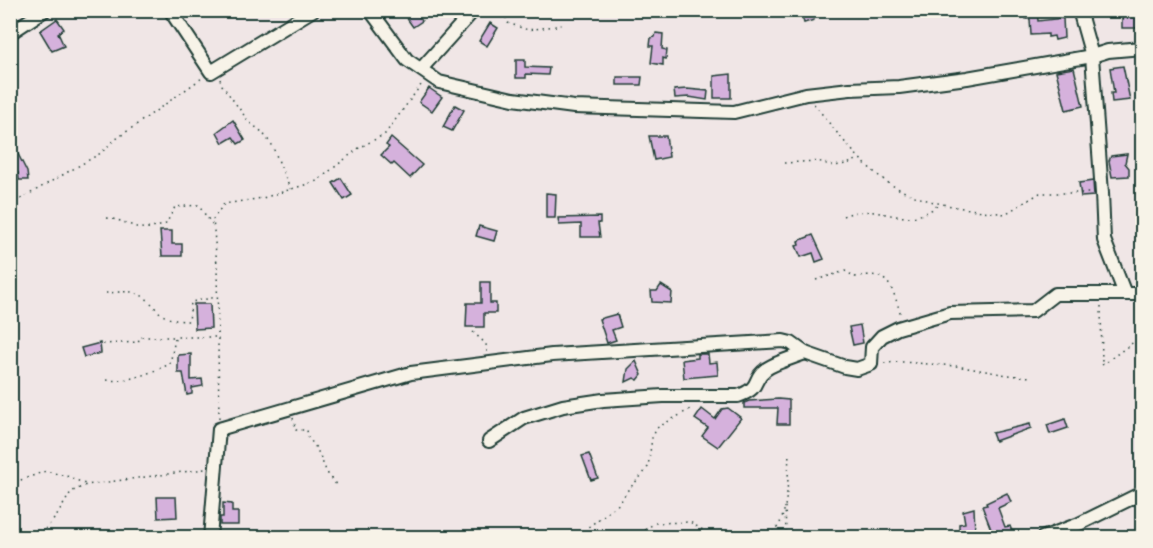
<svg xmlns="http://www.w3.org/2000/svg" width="1153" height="548" font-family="Mali,sans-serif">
  <rect width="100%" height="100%" fill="#f0e6e6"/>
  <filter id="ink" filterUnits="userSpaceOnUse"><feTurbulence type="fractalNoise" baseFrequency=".0167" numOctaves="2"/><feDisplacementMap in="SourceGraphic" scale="12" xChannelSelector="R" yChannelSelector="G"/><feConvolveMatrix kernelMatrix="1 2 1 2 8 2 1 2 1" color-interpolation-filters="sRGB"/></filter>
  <g filter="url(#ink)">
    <g fill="#d5b1dc" stroke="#1f3d34" stroke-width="1.5">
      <polygon points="401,10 415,10 422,21 413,27"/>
      <polygon points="800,10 829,10 829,13 813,17 814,20 804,23"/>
      <polygon points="1026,10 1037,10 1038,21 1063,18 1064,38 1055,40 1054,36 1048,37 1048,34 1031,35 1030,19 1026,19"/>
      <rect x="1122" y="17" width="21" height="11"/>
      <polygon points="57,19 64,29 58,33 64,46 52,51 40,31"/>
      <polygon points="490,23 498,28 487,46 479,41"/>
      <polygon points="656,33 663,34 662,49 667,50 666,59 663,58 663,65 651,63 653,46 650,46 651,38 655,37"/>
      <polygon points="516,60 525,60 525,67 549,68 548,75 526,74 526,78 516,78"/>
      <polygon points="1123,66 1130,100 1112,102 1111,93 1114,93 1110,68"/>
      <polygon points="1074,68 1083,106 1066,110 1056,71"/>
      <polygon points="731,74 731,98 714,98 714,76"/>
      <polygon points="617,77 642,77 641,85 617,85"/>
      <polygon points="429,88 442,97 432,111 419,102"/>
      <polygon points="687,89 708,91 707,100 689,97 675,98 674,90"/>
      <polygon points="455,105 464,110 452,131 443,127"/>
      <polygon points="233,120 245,140 238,144 233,137 223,143 217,132"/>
      <polygon points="649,136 666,136 669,157 654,160"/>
      <polygon points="10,138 27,172 28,180 19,180 18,173 10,177"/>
      <polygon points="391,138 422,165 410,178 394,163 392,165 381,155 389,147 386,145"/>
      <polygon points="1127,154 1125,163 1129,168 1129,176 1112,177 1109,161 1111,156"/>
      <polygon points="341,178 352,195 344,200 333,183"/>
      <polygon points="1093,181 1094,196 1081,197 1079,183"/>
      <polygon points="546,193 556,194 555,218 546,218"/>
      <polygon points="600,217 600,223 598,223 600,237 581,237 581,224 559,225 558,218"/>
      <polygon points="479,226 497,231 494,241 476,236"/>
      <polygon points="160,231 172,231 172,244 182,244 182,256 162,256"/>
      <polygon points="813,235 824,259 816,262 813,253 801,257 796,246 799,245 798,241"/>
      <polygon points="481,282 490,282 490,303 496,303 496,313 484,313 484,327 466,327 467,303 481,303"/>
      <polygon points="661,285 672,292 671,303 652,302 651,291 657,291"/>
      <polygon points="194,304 210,304 211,328 195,329"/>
      <polygon points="617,314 621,327 612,330 616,340 607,343 599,319"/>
      <polygon points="860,325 863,343 853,345 849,327"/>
      <polygon points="100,343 101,353 84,357 81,348"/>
      <polygon points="191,354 191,380 202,379 203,386 192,388 192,394 187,395 183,373 178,373 178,355"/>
      <polygon points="698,354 708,354 709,363 717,362 718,375 684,378 682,360 698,358"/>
      <polygon points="636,361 642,375 638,380 634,378 626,382 628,369"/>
      <polygon points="778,399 789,400 789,424 777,424 778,408 744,408 744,403 749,401"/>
      <polygon points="728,408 741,418 718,447 702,436 708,428 695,419 702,409 715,419 722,409"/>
      <polygon points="1065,419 1068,428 1050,434 1047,425"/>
      <polygon points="1030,424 1031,428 995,441 992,433"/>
      <polygon points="589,454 598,478 591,480 582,456"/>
      <polygon points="1007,493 1011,502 998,508 1005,527 1010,526 1014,537 994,537 982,506 987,505 986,503"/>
      <polygon points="157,497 176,497 177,517 158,518"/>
      <polygon points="223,503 232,504 232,512 238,512 238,525 220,525 220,517 223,517"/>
      <polygon points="974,508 975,532 959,533 959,524 965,523 963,511"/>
    </g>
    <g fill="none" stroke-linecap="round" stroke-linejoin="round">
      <g stroke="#1f3d34" stroke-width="16">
        <g id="minor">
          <polyline points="170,10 211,72 313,10"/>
          <polyline points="370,10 407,60 439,82 513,99 574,107 734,112 806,94 850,89 899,87 967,78 1092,56 1108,51 1142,48"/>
          <polyline points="1079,10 1092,56 1102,193 1104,240 1125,294"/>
          <polyline points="10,33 45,10"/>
          <polyline points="421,69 474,10"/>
          <path d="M489,441l35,-23 39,-12 40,-6 60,-4h75c24,-8 14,-17 27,-26 8,-7 30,-13 40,-17l40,14 12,2 14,-5 1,-17 10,-11 16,-8 52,-15 83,-2 22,-17h87"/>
          <polyline points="210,538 219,429 411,373 552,355 783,341 791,343 805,353"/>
          <polyline points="1042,538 1079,524 1142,493"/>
        </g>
      </g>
      <g stroke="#1f3d34" stroke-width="1.5" stroke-dasharray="1.5 4.5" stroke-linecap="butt">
        <polyline points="484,12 499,18 505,16 508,23 528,30 563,25"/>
        <polyline points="220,79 222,85 249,122 262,132 272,145 290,189"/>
        <path d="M814,104c20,25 40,52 65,72 34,28 84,32 126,38l35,-21h51"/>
        <polyline points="784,163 818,161 833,166 847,164 859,159"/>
        <polyline points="10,205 101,153 112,142 202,78"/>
        <path d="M843,216c38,-16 61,18 96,-12"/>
        <path d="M107,218c28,4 28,17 59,6l9,-17 23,-2 14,19"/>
        <path d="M816,280l29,-9 10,6c35,-8 37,11 46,38"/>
        <path d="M106,293c9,0 21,-3 29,0 25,8 16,28 54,28l2,-19 26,-5"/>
        <polyline points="1101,306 1102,365"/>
        <polyline points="473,332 486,344 487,352"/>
        <polyline points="103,344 138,342 140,337 218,337"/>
        <polyline points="884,363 902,362 956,366 1008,375 1030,377"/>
        <polyline points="1102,365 1142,336"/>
        <path d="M107,380c21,3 44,-8 63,-16l5,-25"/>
        <polyline points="219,418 217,266 213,219 224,204 263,198 317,181 359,148 385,134 421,85"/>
        <path d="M293,418l3,12h11l1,8c16,15 13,34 30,48"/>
        <polyline points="10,479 15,482 46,471 70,477 85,484"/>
        <polyline points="37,538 56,517 71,492 86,485 205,469"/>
        <polyline points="589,538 587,528 620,503 627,491 643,474 648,467 652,438 657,428 692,408"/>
        <polyline points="637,538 640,533 655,523 690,522 706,532 737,538"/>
        <path d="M762,538c4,-3 9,-5 13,-8 14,-13 13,-60 14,-78"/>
        <polyline points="784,538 786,532 785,506"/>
      </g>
      <use href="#minor" stroke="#f7f3e8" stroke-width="12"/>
    </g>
  </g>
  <rect width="1153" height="548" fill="none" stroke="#f7f3e8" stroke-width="36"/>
  <rect x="18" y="18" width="1117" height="512" fill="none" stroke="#1f3d34" stroke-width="2" filter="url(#ink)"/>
</svg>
